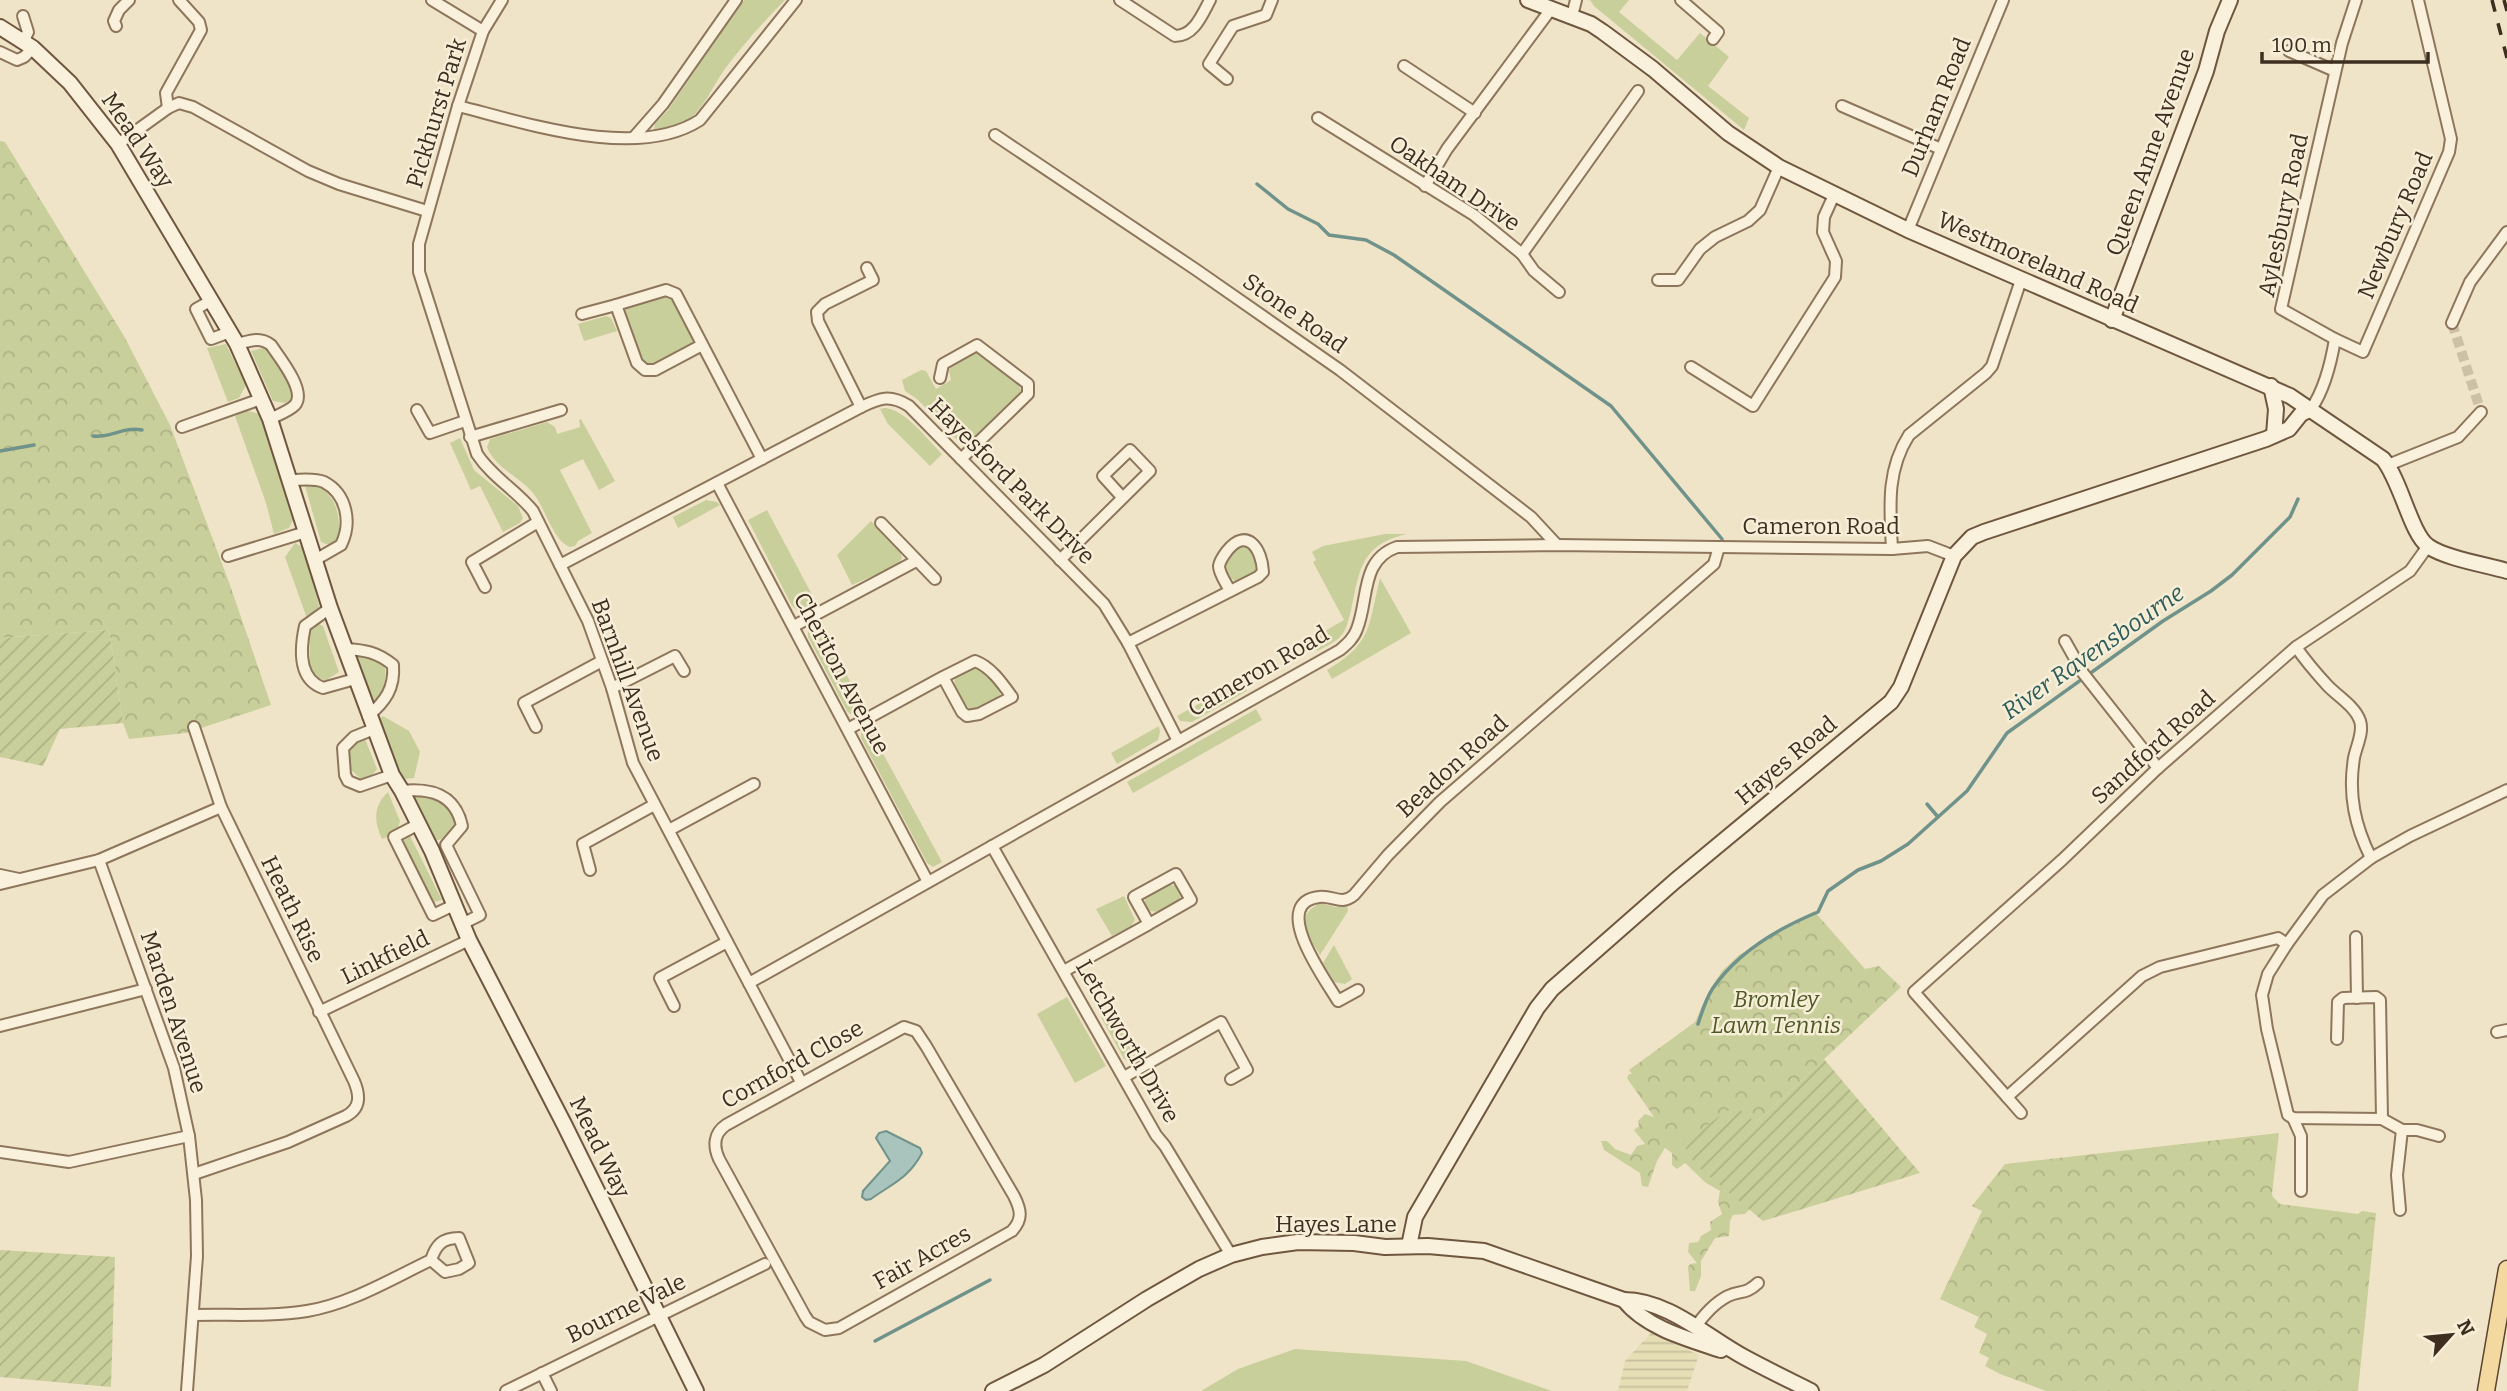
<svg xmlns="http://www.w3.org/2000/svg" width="2507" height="1391" font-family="Bitter,serif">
  <defs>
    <pattern id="farmland-rules" width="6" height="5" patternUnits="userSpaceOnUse" patternTransform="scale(1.75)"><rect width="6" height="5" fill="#e6deb5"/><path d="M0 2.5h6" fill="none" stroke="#c6bf9b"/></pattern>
    <pattern id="forest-crowns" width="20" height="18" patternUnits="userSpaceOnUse" patternTransform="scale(1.75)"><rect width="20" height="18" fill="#c9cf9b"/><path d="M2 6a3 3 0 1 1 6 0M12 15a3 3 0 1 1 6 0" fill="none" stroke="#aeb285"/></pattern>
    <pattern id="garden-furrows" width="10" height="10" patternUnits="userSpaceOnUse" patternTransform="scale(1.75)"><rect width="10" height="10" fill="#c9cf9b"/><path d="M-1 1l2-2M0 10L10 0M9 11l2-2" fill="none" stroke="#aeb285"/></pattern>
  </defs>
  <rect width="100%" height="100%" fill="#f0e4c8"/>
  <polygon fill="url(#farmland-rules)" points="1651,1333 1699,1355 1687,1391 1618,1391 1625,1361"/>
  <g fill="#c9cf9b">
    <path d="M744,0h41c-22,22 -42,45 -61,70 -11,16 -19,36 -34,49 -10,9 -24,10 -36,11l1,-6 13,-14z"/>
    <polygon points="1590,0 1629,0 1619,12 1677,60 1700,33 1729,57 1708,86 1749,118 1744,130 1594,6"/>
    <path d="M664,295c10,3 26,30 29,41 1,6 -1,7 -3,11l-35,19 -11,-1 -19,-54 2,-4z"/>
    <polygon points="606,316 611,318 617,331 584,341 578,324"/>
    <polygon points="226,344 246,385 239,398 228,402 207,348"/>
    <polygon points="263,348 269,350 294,390 294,398 285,403 273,401 251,351"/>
    <path d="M978,352l5,2 36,31 2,5 -3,7 -50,48 -7,-1 -44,-45 -12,-8 -3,-11 19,-10 5,1 10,18 15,-9 -2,-9c3,-10 18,-17 29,-19z"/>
    <path d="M884,408c20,0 44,32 58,46l-12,12 -42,-42 -8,-15z"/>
    <polygon points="245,410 260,414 294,518 289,528 274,534 266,503 235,416"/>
    <path d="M581,419l34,62 -16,9 -16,-31 -23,11 32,63 -14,8 -3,5 -5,1c-17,-6 -25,-40 -37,-54 -14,-17 -38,-25 -46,-46l3,-8 57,-17 8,5 2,7 23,-7 -1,-7z"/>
    <polygon points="460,438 474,470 518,506 523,518 520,523 503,532 480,486 471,490 450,443"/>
    <path d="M318,485c20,14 22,31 21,55 -6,5 -10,6 -18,2l-16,-56z"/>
    <polygon points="706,500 717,502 720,505 678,528 673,517"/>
    <polygon points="767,510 817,604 804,612 797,610 792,606 748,520"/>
    <polygon points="871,521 900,551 902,558 898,565 852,585 837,555"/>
    <path d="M1385,534h22c-47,11 -47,36 -56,77 -3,9 -4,19 -11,26 -6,6 -15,10 -23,14l-6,-12 33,-19 -31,-58 3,-2 -4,-8 11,-6z"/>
    <polygon points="295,543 304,548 319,606 309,624 285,557"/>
    <path d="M1240,546l10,2 7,20 -3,6 -19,7c-17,-10 -9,-26 5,-35z"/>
    <path d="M1380,578l31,55 -79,46 -5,-9c46,-27 41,-44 53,-92z"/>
    <polygon points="819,622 865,710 857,714 850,714 847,711 808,637 808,629"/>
    <polygon points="316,623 323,626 339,672 326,680 317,679 310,669 309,628"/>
    <path d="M364,654l12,5 9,9c1,15 0,32 -17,35l-13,-46z"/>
    <path d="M974,667c11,3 26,16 26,28 -16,16 -29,23 -41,1 -2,-5 -6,-11 -4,-17 2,-6 13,-9 19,-12z"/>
    <polygon points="1241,680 1247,691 1192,722 1180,721 1177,716"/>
    <polygon points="1256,709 1262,720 1133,793 1127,782"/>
    <polygon points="383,716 409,731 420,752 414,778 405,779 399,775 378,719"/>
    <polygon points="868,726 942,862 933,867 927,863 861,738 861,731"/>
    <polygon points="1159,726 1160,732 1158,740 1117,764 1111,753"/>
    <polygon points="365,739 377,769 372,775 361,779 351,770 348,748"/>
    <path d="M388,792l12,29 -6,20 -3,-5 -9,3c-8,-18 -9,-33 6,-47z"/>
    <path d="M419,793c18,5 37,13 36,35l-13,11 -11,3 -21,-45z"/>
    <polygon points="410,836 442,900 434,902 403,841"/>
    <polygon points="1168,884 1179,887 1181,893 1180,899 1159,912 1149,911 1145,906 1145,898"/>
    <polygon points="1124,896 1135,920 1131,926 1112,936 1096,909"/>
    <path d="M1321,903l14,4 12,-2 1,6 -28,44c-11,-19 -28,-40 1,-52z"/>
    <polygon points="1334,945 1352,979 1345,984 1334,982 1323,963"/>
    <polygon points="1067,997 1106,1066 1075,1083 1037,1014"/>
    <polygon points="1111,1012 1139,1061 1132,1063 1124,1059 1101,1017"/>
    <polygon points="1295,1349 1466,1361 1552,1391 1201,1391 1238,1369"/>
  </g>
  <g fill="url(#forest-crowns)">
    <polygon points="0,141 5,142 124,336 170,425 230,585 271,705 186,733 129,739 123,723 109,630 0,638"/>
    <polygon points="1814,911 1865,969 1879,966 1901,987 1756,1123 1749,1210 1745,1214 1733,1215 1730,1221 1729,1236 1715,1238 1701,1261 1701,1276 1695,1291 1690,1291 1688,1267 1690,1264 1697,1263 1688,1252 1689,1243 1698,1242 1701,1236 1711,1230 1710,1222 1722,1214 1718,1202 1720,1191 1706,1183 1685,1163 1677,1169 1672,1165 1672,1153 1665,1148 1657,1161 1648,1187 1642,1186 1640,1173 1604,1150 1601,1141 1607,1141 1615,1149 1631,1155 1637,1146 1645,1144 1634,1130 1639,1126 1638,1121 1645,1114 1654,1117 1627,1078 1629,1074 1632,1074 1629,1070 1695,1022 1708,993 1722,971 1739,955"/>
    <polygon points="2279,1133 2272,1194 2273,1197 2280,1204 2358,1214 2362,1211 2376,1213 2358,1391 2046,1391 2000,1374 1985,1366 1989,1358 1979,1353 1987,1334 1974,1327 1979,1317 1940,1299 1982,1211 1972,1206 2005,1164"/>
  </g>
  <g fill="url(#garden-furrows)">
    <polygon points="109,630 123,723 60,729 43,766 0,757 0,638"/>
    <polygon points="1824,1059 1920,1173 1763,1221 1695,1164 1682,1142 1735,1106 1756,1123"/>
    <polygon points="0,1250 115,1257 111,1387 0,1377"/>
  </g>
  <path fill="#a9c4bc" stroke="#6f938a" stroke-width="2" d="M886,1131l34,17 2,5c-14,26 -29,30 -51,46l-5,1 -4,-3 1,-6 27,-30 -14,-23 3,-5z"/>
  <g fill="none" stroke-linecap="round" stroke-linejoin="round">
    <g stroke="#6f938a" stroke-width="3.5">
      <polyline points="1257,184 1288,209 1318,224 1329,235 1366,240 1394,255 1611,406 1722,539"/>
      <path d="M93,436c20,2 30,-10 49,-6"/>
      <polyline points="0,451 34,445"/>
      <polyline points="1927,804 1938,817"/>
      <path d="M1698,1024c4,-12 8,-26 15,-36 24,-35 66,-60 105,-76l10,-21 30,-21 23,-9 27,-17 59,-53 40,-58 156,-112 48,-30 21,-16 58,-58 8,-18"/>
      <polyline points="875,1341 990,1280"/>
    </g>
    <polyline stroke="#ccc0a6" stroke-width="10" stroke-dasharray="10 5" stroke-linecap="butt" points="2452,323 2481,412"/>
    <g stroke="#8d765c" stroke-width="14">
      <g id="street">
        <polyline points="432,0 483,31"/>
        <path d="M502,0l-19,31 -25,75 -39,138v28l58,182c15,23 39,36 56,57l55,110 24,67 21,75 168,319"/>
        <path d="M1120,0l55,36c19,0 27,-21 35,-36"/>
        <polyline points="1681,0 1718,32 1713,39"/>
        <polyline points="23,16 28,32 23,42"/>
        <polyline points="1572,16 1576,0"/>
        <polyline points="116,26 114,21 119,10 129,0"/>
        <polyline points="2289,51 2335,71"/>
        <polyline points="0,52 17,60 24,57 33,48"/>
        <polyline points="1404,66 1475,113"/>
        <polyline points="1227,79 1209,64 1233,26 1266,15 1272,0"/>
        <path d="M458,106c68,17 179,55 242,14l96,-120"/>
        <polyline points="1842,106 1941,149"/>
        <polyline points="168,108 166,93 201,30 199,22 179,0"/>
        <polyline points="1318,118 1474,215 1522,254 1534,271 1559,292"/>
        <polyline points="995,135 1195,269 1340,370 1531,517 1557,545"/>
        <polyline points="634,137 663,104 736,0"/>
        <polyline points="118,144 168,108 179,103 193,107 308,171 339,184 427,211"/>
        <polyline points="1425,186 1447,149 1551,9"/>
        <polyline points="1908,230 2003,0"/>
        <polyline points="1522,254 1638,91"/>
        <polyline points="1658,280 1678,280 1700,249 1715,237 1748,221 1760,210 1779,167"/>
        <polyline points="212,300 196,309 211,339 230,332"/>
        <polyline points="582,314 616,305"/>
        <polyline points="2452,323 2470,282 2507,232"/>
        <polyline points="2335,339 2363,352 2449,152 2451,139 2418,0"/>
        <path d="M237,344c13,-3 23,-8 34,1 8,12 36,46 24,60 -6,6 -17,10 -25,14"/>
        <polyline points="702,345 655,370 645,370 637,363 616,305 666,290 676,294 762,459"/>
        <polyline points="1691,367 1753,406 1835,277 1836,261 1823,232 1824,217 1834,195"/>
        <polyline points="940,378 943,364 977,345 1028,384 1028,394 961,459"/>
        <polyline points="861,407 818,321 817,312 825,304 873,280 867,268"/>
        <path d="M2311,409c14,-20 20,-46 24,-70l-54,-30 61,-266 14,-43"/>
        <polyline points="417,410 430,433 465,421"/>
        <polyline points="182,427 261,399"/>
        <polyline points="470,437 561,410"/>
        <polyline points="2388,465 2458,437 2481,412"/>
        <path d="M291,480c11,0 23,-2 33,2 23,12 28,41 17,63l-26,15"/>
        <polyline points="717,483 928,882"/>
        <polyline points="881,523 935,579"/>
        <path d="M1892,549c-2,-41 -6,-78 17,-114l77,-62 6,-7 29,-86"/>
        <polyline points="228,556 306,532"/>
        <polyline points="1060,560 1150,471 1130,450 1103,476 1122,497"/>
        <path d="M560,565l301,-158c19,-9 29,-13 48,-1l195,198 24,39 50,98"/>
        <polyline points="485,587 472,562 538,522"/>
        <path d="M330,608l-25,18c-5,23 -7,53 18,62l32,-9"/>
        <polyline points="794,626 916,561"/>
        <polyline points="2065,641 2083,673 2158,768"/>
        <path d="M1128,643l130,-66 5,-5c-1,-23 -16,-46 -36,-21 -3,4 -7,9 -8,15 0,8 8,18 11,25"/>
        <path d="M2296,647c9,13 20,26 31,38 10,11 28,21 33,36 4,11 -4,26 -6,37 -6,37 1,68 17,100"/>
        <path d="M345,649c20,1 32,3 48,16 2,23 -8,37 -25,51"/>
        <polyline points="612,688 675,656 684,671"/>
        <polyline points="536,727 524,703 602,661"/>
        <polyline points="374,729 354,737 343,748 345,775 348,781 360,786 392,775"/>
        <path d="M848,729l95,-52 19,35 5,4 12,-2 33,-17c-10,-14 -21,-30 -37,-36l-32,16"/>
        <path d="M402,791c29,-3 53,3 60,35l-16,19 34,70 -18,9"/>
        <polyline points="419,824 394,837 433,915 454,905"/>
        <polyline points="669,830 754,784"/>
        <polyline points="992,846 1156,1135 1165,1146 1231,1255"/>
        <polyline points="99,860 174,1068 189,1136 196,1200 197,1256 187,1391"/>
        <polyline points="590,870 583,844 654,805"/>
        <polyline points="0,875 19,879"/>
        <polyline points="0,884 99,860 221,807"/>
        <polyline points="2356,937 2357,998"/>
        <polyline points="2287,944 2278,938 2160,967 2142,976 2007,1097 1914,992 2062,860 2158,768 2296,647 2410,571 2428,546"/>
        <polyline points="1064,971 1149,924 1134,897 1176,874 1191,900 1149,924"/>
        <path d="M749,983l591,-333c7,-6 14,-12 17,-21 12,-30 3,-69 40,-82l160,-2 335,4 36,-3 26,10"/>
        <path d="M1358,990l-20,11c-11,-19 -70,-98 -19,-104 14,-2 22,9 35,-2l34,-40 52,-53 274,-238 5,-17"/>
        <polyline points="674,1006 660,978 727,942"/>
        <polyline points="319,1012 469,940"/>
        <polyline points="0,1026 146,989"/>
        <path d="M904,1027l12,4 10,15 88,150c7,14 9,23 -2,35l-173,97 -14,2 -16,-8 -4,-6 -86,-157c-6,-13 -5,-26 7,-34z"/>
        <polyline points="2497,1032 2507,1030"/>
        <polyline points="2337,1039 2338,1002 2343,998 2376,997 2380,1000 2382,1119"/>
        <polyline points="1124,1077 1221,1022 1247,1070 1231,1079"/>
        <polyline points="2007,1097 2021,1113"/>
        <polyline points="2293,1118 2301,1136 2301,1191"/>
        <polyline points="2439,1136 2417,1130 2402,1130 2382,1119 2293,1118 2288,1115 2267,1029 2262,995 2268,974 2287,944 2323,895 2371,858 2410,836 2507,790"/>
        <polyline points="0,1152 69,1162 189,1136"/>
        <path d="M194,1174l94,-32 58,-26c15,-8 14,-21 8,-35l-133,-274 -27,-80"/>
        <polyline points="2400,1210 2397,1175 2402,1130"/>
        <path d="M193,1315c37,-1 77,2 114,-4 43,-7 84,-32 124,-51 5,-15 11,-22 28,-22l10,25 -10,6 -14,3 -14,-12"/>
        <path d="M1696,1327c7,-12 20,-25 32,-31 13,-6 17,-1 30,-13"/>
        <polyline points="542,1373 551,1391"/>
        <polyline points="506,1391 765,1264"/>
      </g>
    </g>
    <g stroke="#6f573f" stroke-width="18">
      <g id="secondary">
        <path d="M1528,0l63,24 12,8 50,37 75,64 51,34 129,63 382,166 93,63c18,22 28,75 45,87 16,12 59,19 79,25"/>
        <polyline points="0,27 33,48 70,83 118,144 237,344 270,419 330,608 392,775 402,791 432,851 469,940 564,1124 696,1391"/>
        <polyline points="2112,320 2206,71 2217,31 2230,0"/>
        <polyline points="2271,386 2276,409 2274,435"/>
        <polyline points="1409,1246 1415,1217 1537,1008 1552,989 1675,881 1891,702 1901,687 1954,556 1972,537 1984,532 2266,439 2289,429 2301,414 2311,409"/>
        <path d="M1624,1300c22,28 64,39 97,50"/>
        <path d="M993,1391l51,-26 103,-66 52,-30 32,-14 31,-8 36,-5 56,1 31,4 43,-1 56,5 140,49c44,0 83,37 120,57 22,12 45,23 67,34"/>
      </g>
    </g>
    <g stroke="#5b4430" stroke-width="19">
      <polyline id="primary" points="2486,1391 2507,1269"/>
    </g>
    <use href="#street" stroke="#faf1dc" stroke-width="10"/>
    <use href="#secondary" stroke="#faf1dc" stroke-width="14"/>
    <use href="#primary" stroke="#f3d9a0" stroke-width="16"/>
    <g stroke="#3d2e20" stroke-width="3.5" stroke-dasharray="12 12" stroke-linecap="butt">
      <polyline points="2492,0 2507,58"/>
      <polyline points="2504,0 2507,11"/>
    </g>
  </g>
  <g text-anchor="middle" stroke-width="5" stroke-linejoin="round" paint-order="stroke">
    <g font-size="23" fill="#3d2e20" stroke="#f7eed8">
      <text transform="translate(1936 107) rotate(-68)" y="8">Durham Road</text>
      <text transform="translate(436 113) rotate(-73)" y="8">Pickhurst Park</text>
      <text transform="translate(138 140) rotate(56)" y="8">Mead Way</text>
      <text transform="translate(2150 152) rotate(-70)" y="8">Queen Anne Avenue</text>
      <text transform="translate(1455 183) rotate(34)" y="8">Oakham Drive</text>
      <text transform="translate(2283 215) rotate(-78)" y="8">Aylesbury Road</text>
      <text transform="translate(2395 225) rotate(-67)" y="8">Newbury Road</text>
      <text transform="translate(2038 262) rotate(24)" y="8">Westmoreland Road</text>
      <text transform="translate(1295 313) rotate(35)" y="8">Stone Road</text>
      <text transform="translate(1012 481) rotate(45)" y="8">Hayesford Park Drive</text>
      <text x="1821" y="534">Cameron Road</text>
      <text transform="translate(1258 671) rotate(-30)" y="8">Cameron Road</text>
      <text transform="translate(842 673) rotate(62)" y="8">Cheriton Avenue</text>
      <text transform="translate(628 680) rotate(70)" y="8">Barnhill Avenue</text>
      <text transform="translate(2153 747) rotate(-42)" y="8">Sandford Road</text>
      <text transform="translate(1786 760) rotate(-40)" y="8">Hayes Road</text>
      <text transform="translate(1452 766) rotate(-42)" y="8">Beadon Road</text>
      <text transform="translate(293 909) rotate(64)" y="8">Heath Rise</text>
      <text transform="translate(385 957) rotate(-26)" y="8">Linkfield</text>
      <text transform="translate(174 1012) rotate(72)" y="8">Marden Avenue</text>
      <text transform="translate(1128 1041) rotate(60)" y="8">Letchworth Drive</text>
      <text transform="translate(792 1064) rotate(-29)" y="8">Cornford Close</text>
      <text transform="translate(600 1147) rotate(64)" y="8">Mead Way</text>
      <text x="1336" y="1232">Hayes Lane</text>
      <text transform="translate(922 1257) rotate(-29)" y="8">Fair Acres</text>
      <text transform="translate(626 1308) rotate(-26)" y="8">Bourne Vale</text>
    </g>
    <g font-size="23" font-style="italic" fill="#4d5a26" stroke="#f7eed8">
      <text x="1776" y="1007">Bromley<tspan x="1776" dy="26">Lawn Tennis</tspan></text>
    </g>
    <g font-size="24" font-style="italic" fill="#2f5d5a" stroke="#f7eed8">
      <text transform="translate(2093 652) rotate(-35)" y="8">River Ravensbourne</text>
    </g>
  </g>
  <g transform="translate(2451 1335) rotate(63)" stroke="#f7eed8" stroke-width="5" paint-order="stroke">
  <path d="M0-5L12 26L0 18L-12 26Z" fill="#3d2e20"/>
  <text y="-10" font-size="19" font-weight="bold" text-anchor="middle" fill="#3d2e20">N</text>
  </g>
  <path d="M2262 52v10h166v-10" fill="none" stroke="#3d2e20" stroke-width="3.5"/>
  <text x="2272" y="52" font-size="21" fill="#3d2e20" stroke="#f7eed8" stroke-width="5" paint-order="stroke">100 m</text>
</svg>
